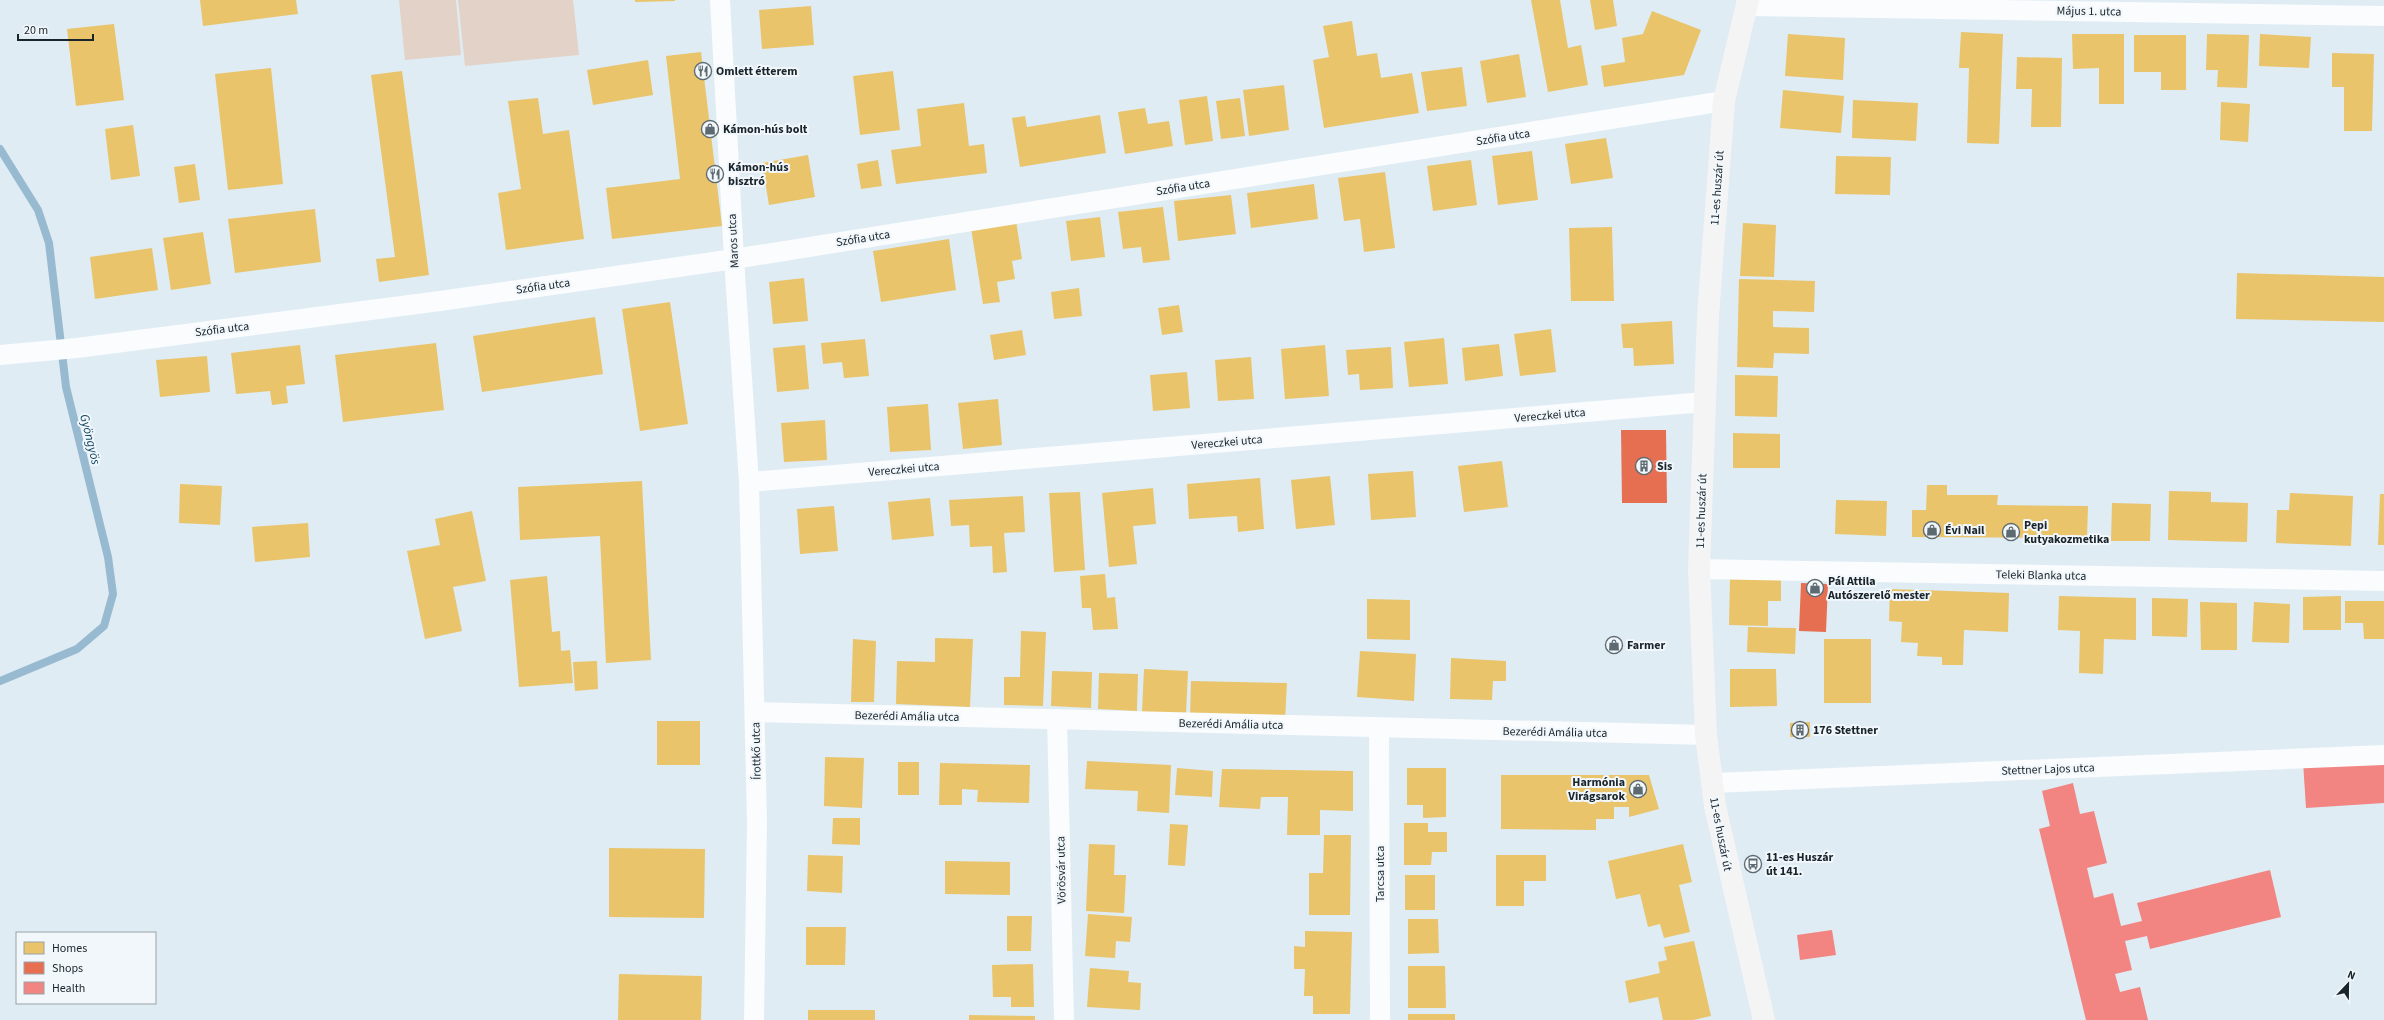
<svg xmlns="http://www.w3.org/2000/svg" width="2384" height="1020" font-family="'Source Sans 3',sans-serif">
  <rect width="100%" height="100%" fill="#dfecf4"/>
  <g fill="#e2d2c8">
    <polygon points="399,0 456,0 461,55 405,60"/>
    <polygon points="458,0 573,0 579,55 465,66"/>
  </g>
  <g fill="#e9c46a">
    <polygon points="200,0 296,0 298,14 203,26"/>
    <polygon points="635,0 675,0 675,1 635,2"/>
    <polygon points="1531,0 1560,0 1568,48 1581,45 1588,85 1548,92"/>
    <polygon points="1590,0 1613,0 1617,26 1595,30"/>
    <polygon points="811,6 814,45 762,49 759,10"/>
    <polygon points="1652,11 1701,30 1684,75 1604,87 1601,66 1625,62 1622,38 1643,34"/>
    <polygon points="1352,21 1357,56 1377,53 1381,78 1412,73 1419,113 1324,128 1313,60 1329,57 1323,26"/>
    <polygon points="114,24 124,100 76,106 67,29"/>
    <polygon points="1961,32 2003,34 1999,144 1967,143 1969,68 1959,68"/>
    <polygon points="1788,34 1845,38 1843,80 1785,76"/>
    <polygon points="2072,34 2124,34 2124,104 2099,104 2099,68 2073,69"/>
    <polygon points="2207,34 2249,35 2247,88 2217,87 2218,70 2206,70"/>
    <polygon points="2260,34 2311,37 2309,68 2259,66"/>
    <polygon points="2134,35 2186,35 2186,90 2161,90 2161,72 2134,72"/>
    <polygon points="701,52 722,226 612,239 606,188 680,179 666,56"/>
    <polygon points="2332,53 2374,54 2372,131 2344,131 2344,87 2332,87"/>
    <polygon points="1519,54 1526,97 1487,103 1480,61"/>
    <polygon points="2017,57 2062,58 2061,127 2031,127 2032,89 2016,89"/>
    <polygon points="648,60 653,95 593,105 587,70"/>
    <polygon points="1462,67 1467,106 1427,111 1421,72"/>
    <polygon points="271,68 283,184 228,190 215,74"/>
    <polygon points="402,71 429,275 379,282 376,259 395,257 371,75"/>
    <polygon points="893,71 900,130 860,135 853,76"/>
    <polygon points="1284,85 1289,130 1249,136 1243,90"/>
    <polygon points="1783,90 1844,96 1841,133 1780,128"/>
    <polygon points="1207,96 1213,141 1185,145 1179,100"/>
    <polygon points="538,98 543,134 569,130 584,239 506,250 498,193 521,189 508,101"/>
    <polygon points="1240,98 1245,136 1221,139 1216,101"/>
    <polygon points="1853,100 1918,103 1916,141 1852,138"/>
    <polygon points="2221,102 2250,104 2248,142 2220,140"/>
    <polygon points="964,103 969,146 984,144 987,173 896,184 891,150 921,146 917,109"/>
    <polygon points="1145,108 1148,124 1169,121 1173,146 1125,154 1118,112"/>
    <polygon points="1100,115 1106,153 1020,167 1012,118 1025,116 1027,127"/>
    <polygon points="133,125 140,176 111,180 105,129"/>
    <polygon points="1606,138 1613,178 1571,184 1565,144"/>
    <polygon points="1532,151 1538,200 1498,205 1492,156"/>
    <polygon points="808,155 815,197 769,205 762,163"/>
    <polygon points="1836,156 1891,157 1890,195 1835,194"/>
    <polygon points="878,160 882,186 861,189 857,164"/>
    <polygon points="1471,160 1477,205 1433,211 1427,166"/>
    <polygon points="195,164 200,200 179,203 174,167"/>
    <polygon points="1385,172 1395,248 1364,252 1360,219 1344,221 1338,178"/>
    <polygon points="1314,184 1318,219 1251,228 1247,193"/>
    <polygon points="1231,195 1236,234 1178,241 1174,201"/>
    <polygon points="1163,207 1170,260 1143,263 1141,247 1123,249 1118,212"/>
    <polygon points="315,209 321,262 235,273 228,219"/>
    <polygon points="1100,217 1105,257 1071,261 1066,221"/>
    <polygon points="1016,221 1022,259 1012,261 1015,279 997,282 1000,302 983,304 971,228"/>
    <polygon points="1743,223 1776,225 1774,277 1740,276"/>
    <polygon points="1612,227 1614,301 1571,301 1569,228"/>
    <polygon points="203,232 211,284 171,290 163,238"/>
    <polygon points="949,239 956,290 881,302 873,251"/>
    <polygon points="152,248 158,290 95,299 90,257"/>
    <polygon points="2237,273 2384,277 2384,322 2236,319"/>
    <polygon points="804,278 808,321 773,324 769,282"/>
    <polygon points="1739,279 1815,281 1814,312 1773,311 1773,327 1809,328 1809,354 1774,353 1773,368 1737,367"/>
    <polygon points="1079,288 1082,316 1054,319 1051,292"/>
    <polygon points="670,302 688,424 640,431 622,309"/>
    <polygon points="1179,305 1183,332 1162,335 1158,308"/>
    <polygon points="595,317 603,374 482,392 473,336"/>
    <polygon points="1672,321 1674,364 1634,366 1633,348 1623,348 1621,324"/>
    <polygon points="1551,329 1556,372 1520,376 1514,334"/>
    <polygon points="1022,330 1026,355 994,360 990,335"/>
    <polygon points="1444,338 1448,384 1409,387 1404,342"/>
    <polygon points="865,339 869,376 844,378 842,362 823,364 821,343"/>
    <polygon points="436,343 444,410 343,422 335,355"/>
    <polygon points="1499,344 1503,376 1465,381 1462,348"/>
    <polygon points="300,345 305,384 286,386 288,403 272,405 270,391 236,394 231,353"/>
    <polygon points="805,345 809,389 777,392 773,348"/>
    <polygon points="1325,345 1329,396 1285,399 1281,349"/>
    <polygon points="1391,347 1393,388 1360,390 1359,374 1348,375 1346,350"/>
    <polygon points="207,356 210,392 160,397 156,360"/>
    <polygon points="1251,357 1254,399 1218,401 1215,360"/>
    <polygon points="1187,372 1190,408 1153,411 1150,375"/>
    <polygon points="1735,375 1778,376 1777,417 1735,416"/>
    <polygon points="998,399 1002,445 963,449 958,403"/>
    <polygon points="928,404 931,450 890,452 887,407"/>
    <polygon points="825,420 827,460 784,462 781,423"/>
    <polygon points="1733,433 1780,434 1780,468 1733,468"/>
    <polygon points="1502,461 1508,507 1464,512 1458,466"/>
    <polygon points="1413,471 1416,517 1371,520 1368,474"/>
    <polygon points="1330,476 1335,525 1296,529 1291,480"/>
    <polygon points="1260,478 1264,529 1238,532 1237,516 1189,519 1187,484"/>
    <polygon points="642,481 651,660 606,663 600,536 520,540 518,487"/>
    <polygon points="180,484 222,486 220,525 179,523"/>
    <polygon points="1927,485 1947,485 1947,495 1998,495 1997,505 2088,506 2087,538 1912,537 1912,510 1926,510"/>
    <polygon points="1153,488 1156,524 1133,526 1137,564 1109,567 1102,493"/>
    <polygon points="2169,491 2211,492 2211,502 2248,503 2247,542 2168,540"/>
    <polygon points="1080,492 1085,570 1054,572 1049,493"/>
    <polygon points="2290,493 2353,496 2351,546 2276,543 2277,510 2289,510"/>
    <polygon points="2380,494 2384,494 2384,545 2378,545"/>
    <polygon points="1023,496 1025,532 1004,533 1007,572 993,573 992,546 970,547 969,525 951,526 949,500"/>
    <polygon points="930,498 934,536 892,540 888,502"/>
    <polygon points="1836,500 1887,501 1886,536 1835,534"/>
    <polygon points="2112,503 2151,504 2150,541 2111,541"/>
    <polygon points="834,506 838,551 800,554 797,509"/>
    <polygon points="472,511 486,581 453,587 462,631 425,639 407,551 440,545 435,519"/>
    <polygon points="308,523 310,557 255,562 252,527"/>
    <polygon points="1105,574 1107,598 1115,597 1118,629 1093,630 1091,608 1082,608 1080,576"/>
    <polygon points="547,576 552,632 560,631 561,651 570,650 573,683 519,687 510,580"/>
    <polygon points="1730,578 1781,579 1781,601 1768,601 1768,626 1729,625"/>
    <polygon points="1890,589 2009,593 2008,632 1964,630 1963,665 1942,665 1942,657 1917,656 1918,643 1901,642 1902,622 1889,621"/>
    <polygon points="2059,596 2136,598 2136,640 2104,639 2103,674 2079,673 2080,631 2058,630"/>
    <polygon points="2341,596 2341,630 2303,630 2303,597"/>
    <polygon points="2152,598 2188,599 2187,637 2152,636"/>
    <polygon points="1367,599 1410,600 1410,640 1367,639"/>
    <polygon points="2345,601 2384,601 2384,639 2364,639 2363,623 2345,623"/>
    <polygon points="2200,602 2237,603 2237,650 2201,650"/>
    <polygon points="2254,602 2290,604 2289,643 2252,642"/>
    <polygon points="1748,627 1796,628 1795,654 1747,652"/>
    <polygon points="1021,631 1046,632 1043,706 1004,705 1004,677 1020,677"/>
    <polygon points="935,638 973,639 970,707 896,704 897,661 935,662"/>
    <polygon points="853,639 876,641 874,702 851,702"/>
    <rect x="1824" y="639" width="47" height="64"/>
    <polygon points="1360,651 1416,654 1414,701 1357,697"/>
    <polygon points="1451,658 1506,661 1506,681 1493,681 1492,700 1450,699"/>
    <polygon points="597,661 598,689 575,691 573,662"/>
    <polygon points="1144,669 1188,671 1186,714 1142,712"/>
    <polygon points="1730,669 1776,669 1777,706 1730,707"/>
    <polygon points="1052,671 1092,672 1091,708 1051,706"/>
    <polygon points="1099,673 1138,674 1137,711 1098,709"/>
    <polygon points="1191,681 1287,683 1285,720 1190,717"/>
    <rect x="657" y="721" width="43" height="44"/>
    <polygon points="1810,722 1810,737 1790,737 1790,723"/>
    <polygon points="825,757 864,758 862,808 824,806"/>
    <polygon points="1087,761 1171,765 1169,813 1137,811 1138,791 1085,789"/>
    <rect x="898" y="762" width="21" height="33"/>
    <polygon points="940,763 1030,765 1029,803 977,802 978,790 962,789 962,805 939,805"/>
    <polygon points="1177,768 1213,771 1212,797 1175,795"/>
    <polygon points="1407,768 1446,768 1446,817 1423,818 1423,805 1407,805"/>
    <polygon points="1222,769 1353,771 1353,811 1320,810 1320,835 1287,835 1288,797 1261,797 1260,809 1219,807"/>
    <polygon points="1501,775 1649,775 1659,809 1629,817 1629,807 1614,807 1614,819 1596,819 1596,830 1501,829"/>
    <polygon points="833,818 860,818 860,845 832,844"/>
    <polygon points="1404,823 1428,823 1428,832 1447,832 1447,852 1432,852 1431,865 1404,865"/>
    <polygon points="1170,824 1188,825 1185,866 1168,865"/>
    <polygon points="1324,835 1351,835 1350,915 1309,915 1309,873 1323,873"/>
    <polygon points="1089,844 1115,845 1114,875 1126,875 1124,913 1086,911"/>
    <polygon points="1683,844 1692,882 1679,885 1690,932 1664,938 1660,924 1648,927 1640,894 1616,899 1608,861"/>
    <polygon points="609,848 705,849 704,918 609,917"/>
    <polygon points="808,855 843,856 842,893 807,891"/>
    <polygon points="1496,855 1546,855 1546,881 1524,881 1524,906 1496,906"/>
    <polygon points="945,861 1010,862 1010,895 945,894"/>
    <rect x="1405" y="875" width="30" height="35"/>
    <polygon points="1088,914 1132,917 1130,942 1116,941 1115,958 1085,956"/>
    <polygon points="1007,916 1032,916 1031,951 1007,951"/>
    <polygon points="1408,919 1438,919 1439,953 1408,954"/>
    <polygon points="806,927 846,927 845,965 806,965"/>
    <polygon points="1305,931 1352,932 1350,1014 1313,1014 1313,996 1304,996 1305,969 1294,969 1294,946 1305,947"/>
    <polygon points="1694,941 1711,1016 1693,1020 1663,1020 1658,997 1629,1003 1625,981 1660,973 1658,962 1667,960 1664,947"/>
    <polygon points="1033,964 1034,1007 1011,1007 1011,997 993,997 992,965"/>
    <polygon points="1408,966 1445,966 1446,1008 1408,1008"/>
    <polygon points="1090,968 1129,971 1128,982 1141,983 1140,1010 1087,1007"/>
    <polygon points="619,974 702,976 701,1020 618,1020"/>
    <rect x="808" y="1010" width="67" height="10"/>
    <rect x="1408" y="1014" width="47" height="6"/>
    <polygon points="969,1015 1035,1016 1035,1020 969,1020"/>
  </g>
  <g fill="#e76f51">
    <polygon points="1621,430 1666,430 1667,503 1622,503"/>
    <polygon points="1801,583 1828,584 1826,632 1799,631"/>
  </g>
  <g fill="#f28482">
    <polygon points="2384,757 2384,803 2306,808 2303,761"/>
    <polygon points="2073,783 2080,814 2094,811 2107,863 2087,868 2094,898 2113,893 2121,926 2142,921 2137,903 2270,870 2281,917 2150,949 2147,936 2125,941 2132,970 2115,974 2120,992 2140,987 2148,1020 2086,1020 2039,829 2050,826 2042,791"/>
    <polygon points="1832,930 1836,955 1800,960 1797,935"/>
  </g>
  <g fill="none" stroke-linecap="round" stroke-linejoin="round">
    <polyline stroke="#98bad0" stroke-width="8" points="0,149 38,210 49,243 66,387 108,557 113,594 104,626 77,649 0,681"/>
    <g stroke="#fafcfd" stroke-width="20">
      <polyline points="720,0 734,259 749,482 757,822 754,1020"/>
      <polyline points="1747,6 2384,16"/>
      <polyline points="0,355 77,348 440,301 734,259 1724,101"/>
      <polyline points="749,482 1705,402"/>
      <polyline points="1699,569 2384,581"/>
      <polyline points="756,712 1706,735"/>
      <polyline points="1057,719 1064,1020"/>
      <polyline points="1379,727 1380,1020"/>
      <polyline points="1712,783 2384,755"/>
    </g>
    <polyline stroke="#f5f4f4" stroke-width="22" points="1748,0 1724,101 1708,316 1699,569 1706,735 1715,806 1764,1020"/>
  </g>
  <defs>
    <g id="restaurant-ring" transform="scale(0.9)"><circle r="9.5" fill="#f1f7fb" stroke="#5e6a71" stroke-width="1.5"/><path d="M-5-6h1v4h1v-4h1v4h1v-4h1v5L-1.5 .5V6h-2V.5L-5-1ZM5-6V6H3V1.5H1.5Q1.5-4 5-6Z" fill="#5e6a71"/></g>
    <g id="shop-ring" transform="scale(0.9)"><circle r="9.5" fill="#f1f7fb" stroke="#5e6a71" stroke-width="1.5"/><path d="M-5-2.5h2.3a2.7 3.5 0 0 1 5.4 0H5L5.5 6h-11ZM-1.5-2.5h3a1.5 2.3 0 0 0-3 0Z" fill="#5e6a71"/></g>
    <g id="building-ring" transform="scale(0.9)"><circle r="9.5" fill="#f1f7fb" stroke="#5e6a71" stroke-width="1.5"/><path d="M-4-6H4V6H1V3H-1V6H-4ZM-2.5-4.3h1.7v1.8h-1.7ZM.8-4.3h1.7v1.8H.8ZM-2.5-1h1.7V.8h-1.7ZM.8-1h1.7V.8H.8Z" fill="#5e6a71"/></g>
    <g id="bus-ring" transform="scale(0.9)"><circle r="9.5" fill="#f1f7fb" stroke="#5e6a71" stroke-width="1.5"/><path d="M-5-6H5V4H4V6H2V4H-2V6H-4V4H-5ZM-3.5-4V0h7V-4ZM-3.5 1.2v1.5H-2V1.2ZM2 1.2v1.5H3.5V1.2Z" fill="#5e6a71"/></g>
  </defs>
  <g fill-rule="evenodd">
    <use href="#restaurant-ring" x="703" y="71"/>
    <use href="#shop-ring" x="710" y="129"/>
    <use href="#restaurant-ring" x="715" y="174"/>
    <use href="#building-ring" x="1644" y="466"/>
    <use href="#shop-ring" x="1932" y="530"/>
    <use href="#shop-ring" x="2011" y="532"/>
    <use href="#shop-ring" x="1815" y="588"/>
    <use href="#shop-ring" x="1614" y="645"/>
    <use href="#building-ring" x="1800" y="730"/>
    <use href="#shop-ring" x="1638" y="789"/>
    <use href="#bus-ring" x="1753" y="864"/>
  </g>
  <g text-anchor="middle" stroke-width="4" stroke-linejoin="round" paint-order="stroke">
    <g font-size="12" fill="#19242b" stroke="#f1f7fb">
      <text transform="translate(2089 11) rotate(1)" y="4">Május 1. utca</text>
      <text transform="translate(1503 137) rotate(-9)" y="4">Szófia utca</text>
      <text transform="translate(1183 187) rotate(-9)" y="4">Szófia utca</text>
      <text transform="translate(1717 188) rotate(-86)" y="4">11-es huszár út</text>
      <text transform="translate(863 238) rotate(-9)" y="4">Szófia utca</text>
      <text transform="translate(733 241) rotate(-93)" y="4">Maros utca</text>
      <text transform="translate(543 286) rotate(-8)" y="4">Szófia utca</text>
      <text transform="translate(222 329) rotate(-7)" y="4">Szófia utca</text>
      <text transform="translate(1550 415) rotate(-5)" y="4">Vereczkei utca</text>
      <text transform="translate(1227 442) rotate(-5)" y="4">Vereczkei utca</text>
      <text transform="translate(904 469) rotate(-5)" y="4">Vereczkei utca</text>
      <text transform="translate(1701 511) rotate(-88)" y="4">11-es huszár út</text>
      <text transform="translate(2041 575) rotate(1)" y="4">Teleki Blanka utca</text>
      <text transform="translate(907 716) rotate(1)" y="4">Bezerédi Amália utca</text>
      <text transform="translate(1231 724) rotate(1)" y="4">Bezerédi Amália utca</text>
      <text transform="translate(1555 732) rotate(1)" y="4">Bezerédi Amália utca</text>
      <text transform="translate(756 751) rotate(-91)" y="4">Írottkő utca</text>
      <text transform="translate(2048 769) rotate(-2)" y="4">Stettner Lajos utca</text>
      <text transform="translate(1721 834) rotate(79)" y="4">11-es huszár út</text>
      <text transform="translate(1061 870) rotate(-91)" y="4">Vörösvár utca</text>
      <text transform="translate(1380 874) rotate(-90)" y="4">Tarcsa utca</text>
    </g>
    <g font-size="12" font-weight="bold" fill="#19242b" stroke="#f1f7fb" text-anchor="start">
      <text x="716" y="75">Omlett étterem</text>
      <text x="723" y="133">Kámon-hús bolt</text>
      <text x="728" y="171">Kámon-hús<tspan x="728" dy="14">bisztró</tspan></text>
      <text x="1657" y="470">Sis</text>
      <text x="2024" y="529">Pepi<tspan x="2024" dy="14">kutyakozmetika</tspan></text>
      <text x="1945" y="534">Évi Nail</text>
      <text x="1828" y="585">Pál Attila<tspan x="1828" dy="14">Autószerelő mester</tspan></text>
      <text x="1627" y="649">Farmer</text>
      <text x="1813" y="734">176 Stettner</text>
      <text x="1625" y="786" text-anchor="end">Harmónia<tspan x="1625" dy="14">Virágsarok</tspan></text>
      <text x="1766" y="861">11-es Huszár<tspan x="1766" dy="14">út 141.</tspan></text>
    </g>
    <g font-size="13" font-style="italic" fill="#114763" stroke="#f1f7fb">
      <text transform="translate(91 439) rotate(76)" y="5">Gyöngyös</text>
    </g>
  </g>
  <rect x="16" y="932" width="140" height="72" fill="#f1f7fb" stroke="#9ba3a8"/>
  <rect x="24" y="942" width="20" height="12" fill="#e9c46a" stroke="#9ba3a8"/>
  <text x="52" y="952" font-size="12" fill="#19242b">Homes</text>
  <rect x="24" y="962" width="20" height="12" fill="#e76f51" stroke="#9ba3a8"/>
  <text x="52" y="972" font-size="12" fill="#19242b">Shops</text>
  <rect x="24" y="982" width="20" height="12" fill="#f28482" stroke="#9ba3a8"/>
  <text x="52" y="992" font-size="12" fill="#19242b">Health</text>
  <g transform="translate(2348 984) rotate(22)" stroke="#f1f7fb" stroke-width="3" paint-order="stroke">
  <path d="M0-3L7 15L0 10L-7 15Z" fill="#19242b"/>
  <text y="-6" font-size="11" font-weight="bold" text-anchor="middle" fill="#19242b">N</text>
  </g>
  <path d="M18 34v6h75v-6" fill="none" stroke="#19242b" stroke-width="2"/>
  <text x="24" y="34" font-size="12" fill="#19242b" stroke="#f1f7fb" stroke-width="3" paint-order="stroke">20 m</text>
</svg>
